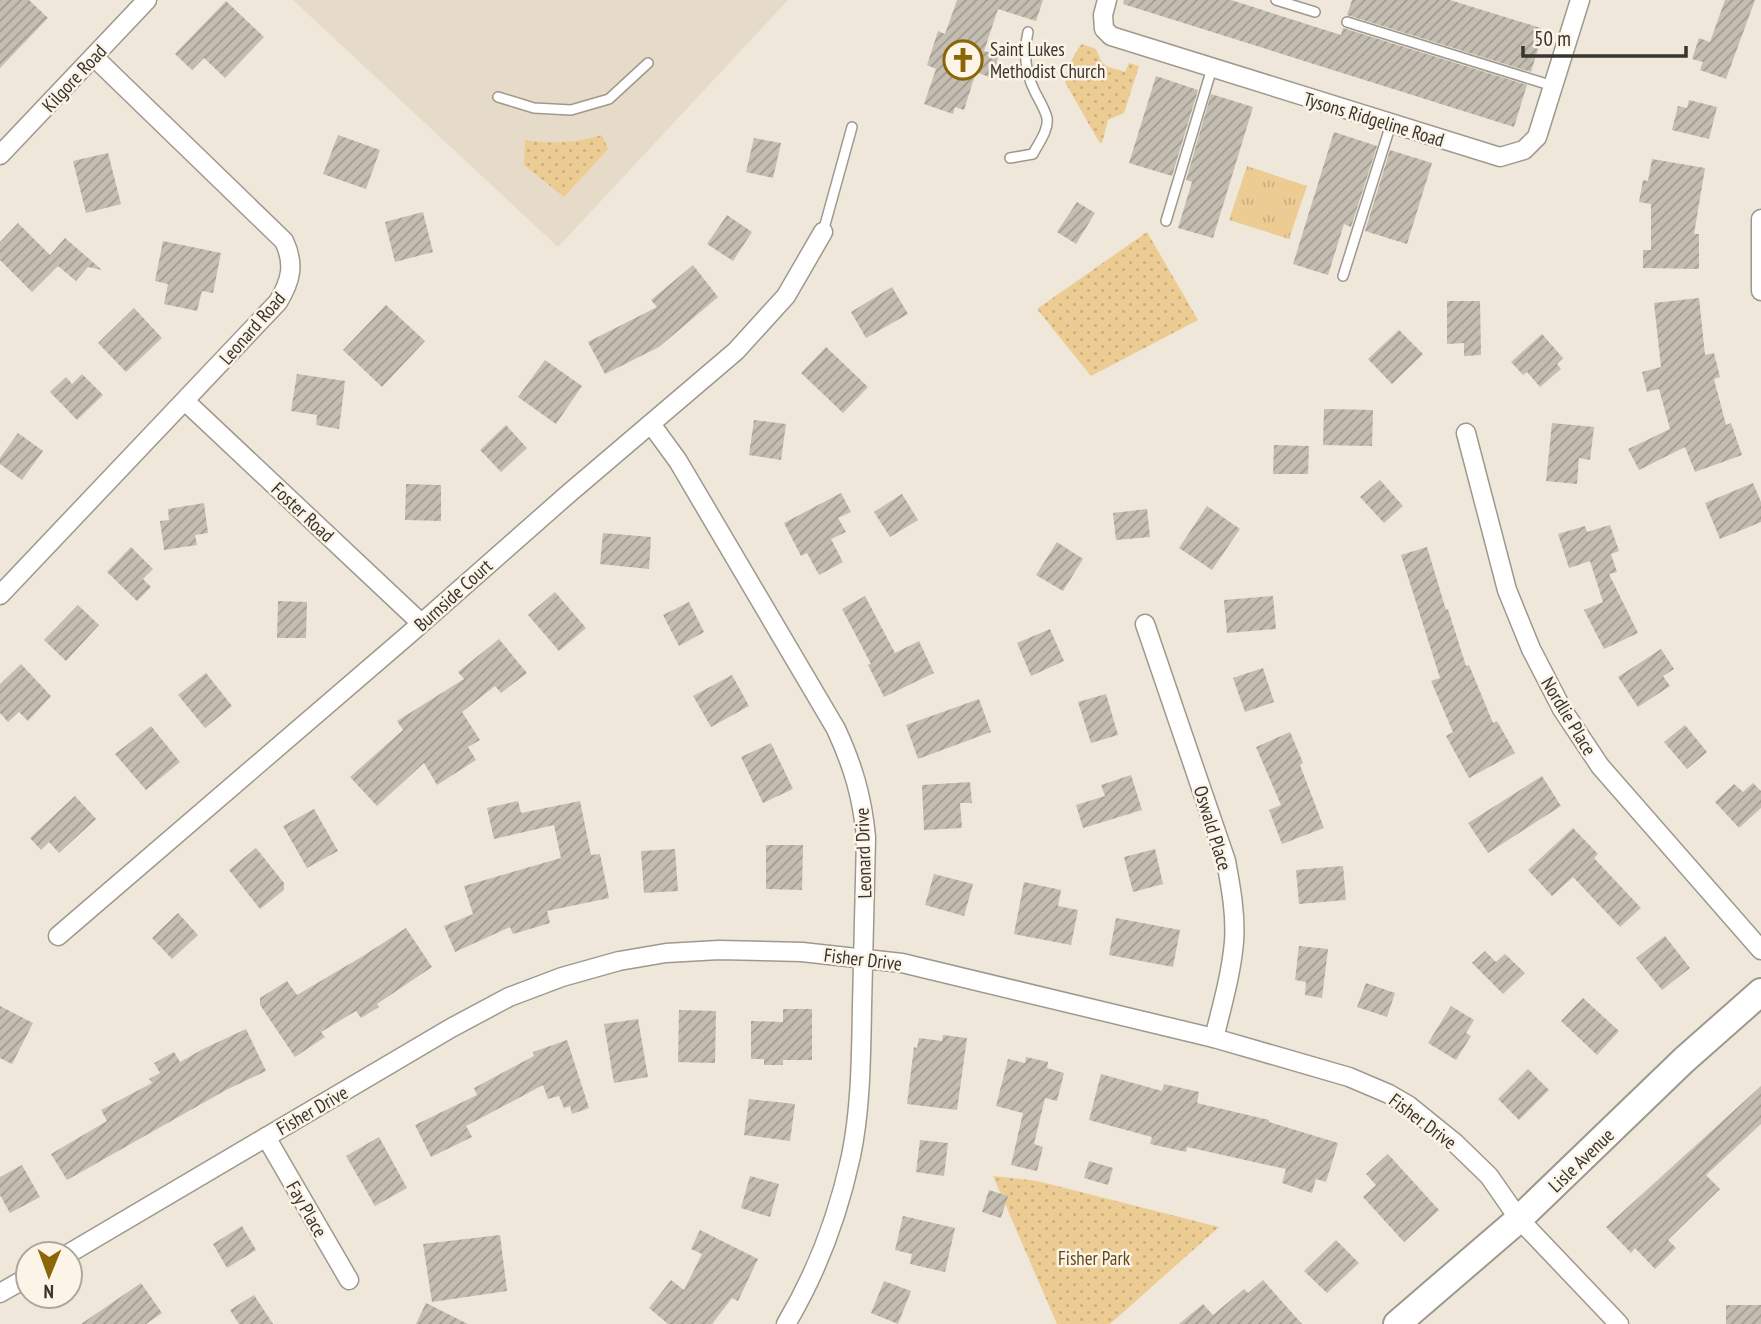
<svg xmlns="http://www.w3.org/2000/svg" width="1761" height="1324" font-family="'PT Sans Narrow',sans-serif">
  <defs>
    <pattern id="grass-tufts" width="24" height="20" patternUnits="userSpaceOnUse" patternTransform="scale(1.75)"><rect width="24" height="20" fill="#eccc93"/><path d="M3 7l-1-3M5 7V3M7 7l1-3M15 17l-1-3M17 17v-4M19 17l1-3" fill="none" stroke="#cbb07f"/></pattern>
    <pattern id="park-dots" width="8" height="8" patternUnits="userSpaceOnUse" patternTransform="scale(1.75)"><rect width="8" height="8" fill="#eccc93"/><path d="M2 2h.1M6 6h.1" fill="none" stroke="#cbb07f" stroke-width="1.8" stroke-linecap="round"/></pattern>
    <pattern id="building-hatch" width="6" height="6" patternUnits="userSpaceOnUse" patternTransform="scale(1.75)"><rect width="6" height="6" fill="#c4bdb1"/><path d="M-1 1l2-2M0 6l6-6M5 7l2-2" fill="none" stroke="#a09a90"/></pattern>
  </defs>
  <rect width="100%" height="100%" fill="#eee7da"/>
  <polygon fill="#e6dbc8" points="293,0 788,0 558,247"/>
  <polygon fill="url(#grass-tufts)" points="1247,166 1307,186 1289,239 1229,220"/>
  <g fill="url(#park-dots)">
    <path d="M1082,44l14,5c8,21 9,16 29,23l4,-9 10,3 -15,47 -16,7 -6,23 -3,-1 -34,-60c0,-9 10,-31 17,-38z"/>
    <path d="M602,135l6,14 -44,48 -40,-32 1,-25c27,4 51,3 77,-5z"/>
    <polygon points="1147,232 1198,320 1091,376 1037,309"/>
    <polygon points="993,1176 1037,1181 1219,1227 1110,1324 1057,1324"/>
  </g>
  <g fill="url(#building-hatch)">
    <polygon points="0,0 29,0 48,18 0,68"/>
    <polygon points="957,0 1043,0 1036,21 998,9 984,51 999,55 992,78 976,72 964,110 955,107 953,114 924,104 936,69 927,65 938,31 945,34"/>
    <polygon points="1124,0 1231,0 1341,35 1343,28 1527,85 1514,127 1123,4"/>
    <polygon points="1352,0 1450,0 1544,29 1531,72 1347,15"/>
    <polygon points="1725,0 1755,0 1726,79 1700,70 1703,62 1692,59 1699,38 1710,42"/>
    <polygon points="226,1 264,37 225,78 204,58 192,70 175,54"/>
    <polygon points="1156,76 1198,90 1172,176 1129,163"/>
    <polygon points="1211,94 1253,107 1213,238 1178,228 1192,182 1186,180"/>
    <polygon points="1689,100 1717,107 1709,139 1672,130 1678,106 1687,108"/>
    <polygon points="1334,132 1377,146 1351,227 1344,224 1328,275 1293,264"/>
    <polygon points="338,135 380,150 366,189 323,174"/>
    <polygon points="754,138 781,143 773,178 746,172"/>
    <polygon points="1390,150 1432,163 1407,244 1365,231"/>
    <polygon points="108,153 121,204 86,213 73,161"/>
    <polygon points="1652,159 1705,168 1694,234 1699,234 1699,269 1643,268 1643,250 1651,250 1651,204 1639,202 1643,180 1648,181"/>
    <polygon points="1077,202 1095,213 1076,244 1057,232"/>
    <polygon points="423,212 433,252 395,262 385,222"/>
    <polygon points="727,215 752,232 733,261 707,244"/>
    <polygon points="18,223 50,255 65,238 102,270 88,267 76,281 58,266 32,292 0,260 0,242"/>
    <polygon points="163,241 221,253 213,293 202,291 197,311 164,304 168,284 155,281"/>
    <polygon points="693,265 718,297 659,347 605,374 588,342 657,307 651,300"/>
    <polygon points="892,287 908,314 866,338 851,312"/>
    <polygon points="1699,298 1705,355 1714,353 1720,377 1714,379 1726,425 1731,423 1742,455 1695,472 1685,447 1639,470 1628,449 1670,429 1659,389 1647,392 1642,372 1661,367 1654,303"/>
    <polygon points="1447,301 1480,301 1481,355 1464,356 1464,343 1447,344"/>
    <polygon points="386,305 425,341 382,387 343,350"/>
    <polygon points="134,308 162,338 126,372 98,343"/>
    <polygon points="1399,330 1423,354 1392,384 1368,359"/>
    <polygon points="1542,334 1563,358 1557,364 1561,369 1540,387 1527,372 1523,375 1511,362"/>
    <polygon points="826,347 868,387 843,413 801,373"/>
    <polygon points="545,360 582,386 556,424 518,397"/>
    <polygon points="82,374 103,395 77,420 50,392 66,377 72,384"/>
    <polygon points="297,374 345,381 339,429 316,425 317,415 291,411"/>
    <polygon points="1324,409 1373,410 1372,446 1323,445"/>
    <polygon points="754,420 786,424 781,460 749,455"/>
    <polygon points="1552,423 1594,427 1590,460 1579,458 1577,484 1546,481"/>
    <polygon points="506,425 527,448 501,472 480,450"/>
    <polygon points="18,433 43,451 22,480 0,464 0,458"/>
    <polygon points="1274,445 1309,446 1308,474 1273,474"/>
    <polygon points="1380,480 1403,506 1384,523 1360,497"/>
    <polygon points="1753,483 1761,502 1761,522 1720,539 1705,503"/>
    <polygon points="406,484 441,485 441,521 405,520"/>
    <polygon points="841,493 851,512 838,518 846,532 831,539 843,562 819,575 807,553 801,556 784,523"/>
    <polygon points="902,494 918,520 890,537 874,512"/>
    <polygon points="204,503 208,533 195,535 197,545 164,550 160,521 169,520 168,509"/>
    <polygon points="1207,506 1240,529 1212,570 1179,548"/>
    <polygon points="1147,509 1150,537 1116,540 1113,513"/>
    <polygon points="1610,525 1619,551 1611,554 1617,572 1609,574 1638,633 1604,649 1584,610 1603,602 1590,561 1569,568 1558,534 1585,526 1587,532"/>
    <polygon points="603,533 651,537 649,569 600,564"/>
    <polygon points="1057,542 1083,559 1063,591 1036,575"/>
    <polygon points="131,547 153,569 143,579 151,587 137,601 107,572"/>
    <polygon points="1427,547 1446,610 1448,609 1466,666 1469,665 1493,723 1497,721 1515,753 1469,778 1446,736 1453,732 1431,681 1440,678 1401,555"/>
    <polygon points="555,592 586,628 559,651 528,615"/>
    <polygon points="865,596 895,653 919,641 934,673 884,697 868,665 871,664 842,609"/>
    <polygon points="1273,596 1276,629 1227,633 1224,600"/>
    <polygon points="278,601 307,602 306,638 277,638"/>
    <polygon points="689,602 704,632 679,646 663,615"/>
    <polygon points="78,605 99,625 66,661 44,640"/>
    <polygon points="1050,629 1064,661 1031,676 1017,643"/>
    <polygon points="499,639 527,673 501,693 495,686 462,712 480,740 468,747 476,760 437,785 424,763 377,806 350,777 403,730 397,721 464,679 458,672"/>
    <polygon points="1661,649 1674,669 1663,676 1670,686 1638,707 1618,677"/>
    <polygon points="21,664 51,696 28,721 19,712 8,722 0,713 0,684"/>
    <polygon points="1263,668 1274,702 1245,712 1233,678"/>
    <polygon points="206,673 232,706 205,728 178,695"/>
    <polygon points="732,675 749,706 711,727 693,696"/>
    <polygon points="1106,694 1118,735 1091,743 1078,702"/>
    <polygon points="979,699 991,732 918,759 906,725"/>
    <polygon points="1685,725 1707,752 1687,769 1664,742"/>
    <polygon points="151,726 180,762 146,790 115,754"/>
    <polygon points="1290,732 1303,763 1300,765 1324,828 1282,844 1269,810 1281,805 1256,747"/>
    <polygon points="771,743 793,789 763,803 741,757"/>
    <polygon points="1131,775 1142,810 1083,828 1076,805 1105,796 1101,785"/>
    <polygon points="1542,776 1561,806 1488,853 1468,823"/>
    <polygon points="970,782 972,803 960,803 962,828 924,830 922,785"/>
    <polygon points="1753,783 1761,791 1761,808 1739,828 1715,802 1734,784 1743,792"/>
    <polygon points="75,796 96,819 59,853 49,842 41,850 30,838"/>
    <polygon points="518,801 521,813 580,801 591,855 600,854 609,898 547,911 550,923 513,934 510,927 455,952 444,926 473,914 464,886 561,858 554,825 494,839 487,808"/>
    <polygon points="314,809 338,851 307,868 283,826"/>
    <polygon points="1573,828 1598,854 1594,858 1641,908 1620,927 1573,877 1552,896 1528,870"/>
    <polygon points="766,845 803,845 802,890 766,889"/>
    <polygon points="256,848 284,883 284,890 260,909 229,870"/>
    <polygon points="675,849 678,891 644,893 641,851"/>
    <polygon points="1155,849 1163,884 1133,892 1124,857"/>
    <polygon points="1343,866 1346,900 1299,904 1296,870"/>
    <polygon points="934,874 973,884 964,916 925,905"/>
    <polygon points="1024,882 1061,890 1058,906 1078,910 1071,945 1014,934"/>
    <polygon points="178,913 198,935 172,959 152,938"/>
    <polygon points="1116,918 1180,930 1173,967 1109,955"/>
    <polygon points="406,928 432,967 377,1004 379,1007 361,1018 356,1011 321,1032 325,1037 295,1057 260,1005 260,998 287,981 297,995 363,956"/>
    <polygon points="1665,936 1690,968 1662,990 1636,958"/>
    <polygon points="1299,946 1328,949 1322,998 1305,995 1306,982 1295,980"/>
    <polygon points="1485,951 1496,962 1505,954 1525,973 1503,994 1472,963"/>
    <polygon points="1366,983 1395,993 1387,1017 1357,1007"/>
    <polygon points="1583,998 1619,1031 1597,1055 1561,1021"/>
    <polygon points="0,1006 33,1023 12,1064 0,1058"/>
    <polygon points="1451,1006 1474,1020 1466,1033 1471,1036 1456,1060 1428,1043"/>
    <polygon points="783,1009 812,1009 812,1060 783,1060 783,1065 764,1065 764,1059 751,1059 751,1021 783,1022"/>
    <polygon points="679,1010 716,1011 715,1063 678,1062"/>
    <polygon points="638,1019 648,1077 614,1083 604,1024"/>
    <polygon points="246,1029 266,1071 226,1090 67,1180 51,1154 107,1121 101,1110 152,1083 149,1079 160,1073 154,1063 174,1052 180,1062 203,1049"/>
    <polygon points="943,1035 967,1038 957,1110 907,1104 914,1047 917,1048 919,1038 942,1041"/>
    <polygon points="567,1040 589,1108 572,1114 570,1106 564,1108 559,1096 548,1099 543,1085 466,1126 472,1137 431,1157 415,1125 477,1095 474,1088 534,1056 533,1052"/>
    <polygon points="1026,1057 1048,1062 1047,1068 1064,1073 1057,1101 1045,1098 1034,1144 1043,1147 1037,1171 1011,1165 1023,1113 996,1106 1008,1059 1025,1063"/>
    <polygon points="1528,1069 1549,1090 1519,1120 1498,1099"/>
    <polygon points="1101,1074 1162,1091 1164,1084 1199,1092 1197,1103 1269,1120 1269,1122 1338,1143 1326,1182 1316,1179 1312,1193 1282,1183 1286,1169 1187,1147 1186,1152 1150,1144 1152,1137 1089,1120"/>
    <polygon points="1761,1086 1761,1124 1706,1175 1720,1189 1668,1240 1676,1248 1655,1269 1635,1248 1631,1253 1606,1227"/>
    <polygon points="749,1099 795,1104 790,1141 744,1135"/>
    <polygon points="379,1137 407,1188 375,1206 346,1156"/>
    <polygon points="920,1140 948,1143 944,1176 916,1172"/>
    <polygon points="1388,1154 1439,1210 1404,1242 1363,1197 1376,1185 1366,1174"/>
    <polygon points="1089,1161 1113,1168 1108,1185 1084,1178"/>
    <polygon points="22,1165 40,1197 10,1213 0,1195 0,1177"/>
    <polygon points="750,1176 779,1184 770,1217 741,1208"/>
    <polygon points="989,1190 1008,1196 1001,1218 982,1212"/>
    <polygon points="903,1216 955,1228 945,1272 910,1264 912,1254 895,1250"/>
    <polygon points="242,1226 256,1250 227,1268 213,1244"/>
    <polygon points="700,1230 758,1259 738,1301 732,1298 712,1324 668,1324 649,1308 671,1280 684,1290 702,1254 691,1249"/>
    <polygon points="500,1235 507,1291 432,1302 423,1244"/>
    <polygon points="1336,1240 1359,1263 1327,1293 1304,1271"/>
    <polygon points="1263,1280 1302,1324 1179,1324 1203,1304 1213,1315 1244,1289 1248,1293"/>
    <polygon points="884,1281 911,1291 898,1324 871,1313"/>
    <polygon points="141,1283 162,1313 146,1324 81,1324"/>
    <polygon points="254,1295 273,1324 239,1324 230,1310"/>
    <polygon points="426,1303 468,1324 416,1324"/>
    <rect x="1726" y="1305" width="35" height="19"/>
  </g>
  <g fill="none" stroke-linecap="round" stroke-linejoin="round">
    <g stroke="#9f988d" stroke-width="12">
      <g id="lane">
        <polyline points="1276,0 1315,12"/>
        <polyline points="1347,22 1553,86"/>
        <polyline points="498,97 534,108 571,110 609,99 648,63"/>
        <path d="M1010,158l23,-4c5,-10 16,-24 14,-36 -2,-9 -8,-18 -12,-26 -10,-20 -12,-39 -7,-60"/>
        <polyline points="1166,221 1212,68"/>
        <polyline points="823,232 852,127"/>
        <polyline points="1343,276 1391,124"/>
      </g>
    </g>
    <g stroke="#9f988d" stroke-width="21">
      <g id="street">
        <polyline points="1107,0 1103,15 1104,29 1111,36 1500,157 1524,150 1537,137 1580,0"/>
        <polyline points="0,155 147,0"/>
        <polyline points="1761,219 1761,291"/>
        <polyline points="185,401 421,623"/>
        <path d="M651,424l27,37 158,268c17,37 26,67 30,108 -1,57 -3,114 -4,170 -1,50 -1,100 -11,149 -13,60 -34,116 -65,168"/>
        <polyline points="1466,433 1507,590 1531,649 1562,709 1600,766 1761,950"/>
        <path d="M0,595l278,-293c13,-21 17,-38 6,-61l-190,-184"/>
        <path d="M1145,624l81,237c5,27 10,54 8,81 -3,33 -12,64 -20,96"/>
        <polyline points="58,936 407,636 567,495 736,351 786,296 823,232"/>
        <polyline points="266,1137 349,1280"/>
        <polyline points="68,1254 451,1028 509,997 562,977 619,961 666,953 719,950 802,952 902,963 1214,1038 1349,1077 1389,1094 1408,1105 1455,1143 1489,1176 1519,1219 1619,1324"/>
        <polyline points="0,1293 28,1277"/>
      </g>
    </g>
    <g stroke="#9f988d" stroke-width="30">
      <polyline id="secondary" points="1397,1324 1519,1219 1684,1060 1761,992"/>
    </g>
    <use href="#lane" stroke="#fff" stroke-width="9"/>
    <use href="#street" stroke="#fff" stroke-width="18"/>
    <use href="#secondary" stroke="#fff" stroke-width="26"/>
  </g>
  <defs>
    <g id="church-ring" transform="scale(2.0125)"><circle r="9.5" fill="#fcf4e7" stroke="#8c6507" stroke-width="1.5"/><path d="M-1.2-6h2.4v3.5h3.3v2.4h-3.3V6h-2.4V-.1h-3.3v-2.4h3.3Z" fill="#8c6507"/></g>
  </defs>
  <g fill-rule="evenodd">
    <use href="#church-ring" x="963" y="60"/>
  </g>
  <g text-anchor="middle" stroke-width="5" stroke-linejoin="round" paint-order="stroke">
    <g font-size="19" fill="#373530" stroke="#fcf4e7" text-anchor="start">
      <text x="990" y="56">Saint Lukes<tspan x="990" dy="22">Methodist Church</tspan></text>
    </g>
    <g font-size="19" fill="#373530" stroke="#fcf4e7">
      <text transform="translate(74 78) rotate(-47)" y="7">Kilgore Road</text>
      <text transform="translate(1374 119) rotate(17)" y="7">Tysons Ridgeline Road</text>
      <text transform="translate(252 328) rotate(-49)" y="7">Leonard Road</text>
      <text transform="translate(303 512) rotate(43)" y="7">Foster Road</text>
      <text transform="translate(453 595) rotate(-42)" y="7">Burnside Court</text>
      <text transform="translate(1569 716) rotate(59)" y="7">Nordlie Place</text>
      <text transform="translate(1213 828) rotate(73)" y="7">Oswald Place</text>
      <text transform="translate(863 853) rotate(-92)" y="7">Leonard Drive</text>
      <text transform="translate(863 959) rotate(7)" y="7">Fisher Drive</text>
      <text transform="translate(312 1110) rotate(-30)" y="7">Fisher Drive</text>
      <text transform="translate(1423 1121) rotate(37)" y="7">Fisher Drive</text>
      <text transform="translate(1581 1160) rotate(-44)" y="7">Lisle Avenue</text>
      <text transform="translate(307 1209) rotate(60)" y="7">Fay Place</text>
    </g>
    <g font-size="19" fill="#60491a" stroke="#fcf4e7">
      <text x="1094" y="1265">Fisher Park</text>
    </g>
  </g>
  <g transform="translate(49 1275) rotate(181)"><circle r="33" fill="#fcf4e7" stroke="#ada89e" stroke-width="2"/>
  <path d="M0-5L12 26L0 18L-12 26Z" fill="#8c6507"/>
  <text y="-10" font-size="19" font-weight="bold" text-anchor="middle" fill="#373530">N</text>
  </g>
  <path d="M1523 46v10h163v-10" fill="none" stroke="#373530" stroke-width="3.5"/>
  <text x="1534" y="46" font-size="21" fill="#373530" stroke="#fcf4e7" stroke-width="5" paint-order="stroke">50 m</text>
</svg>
